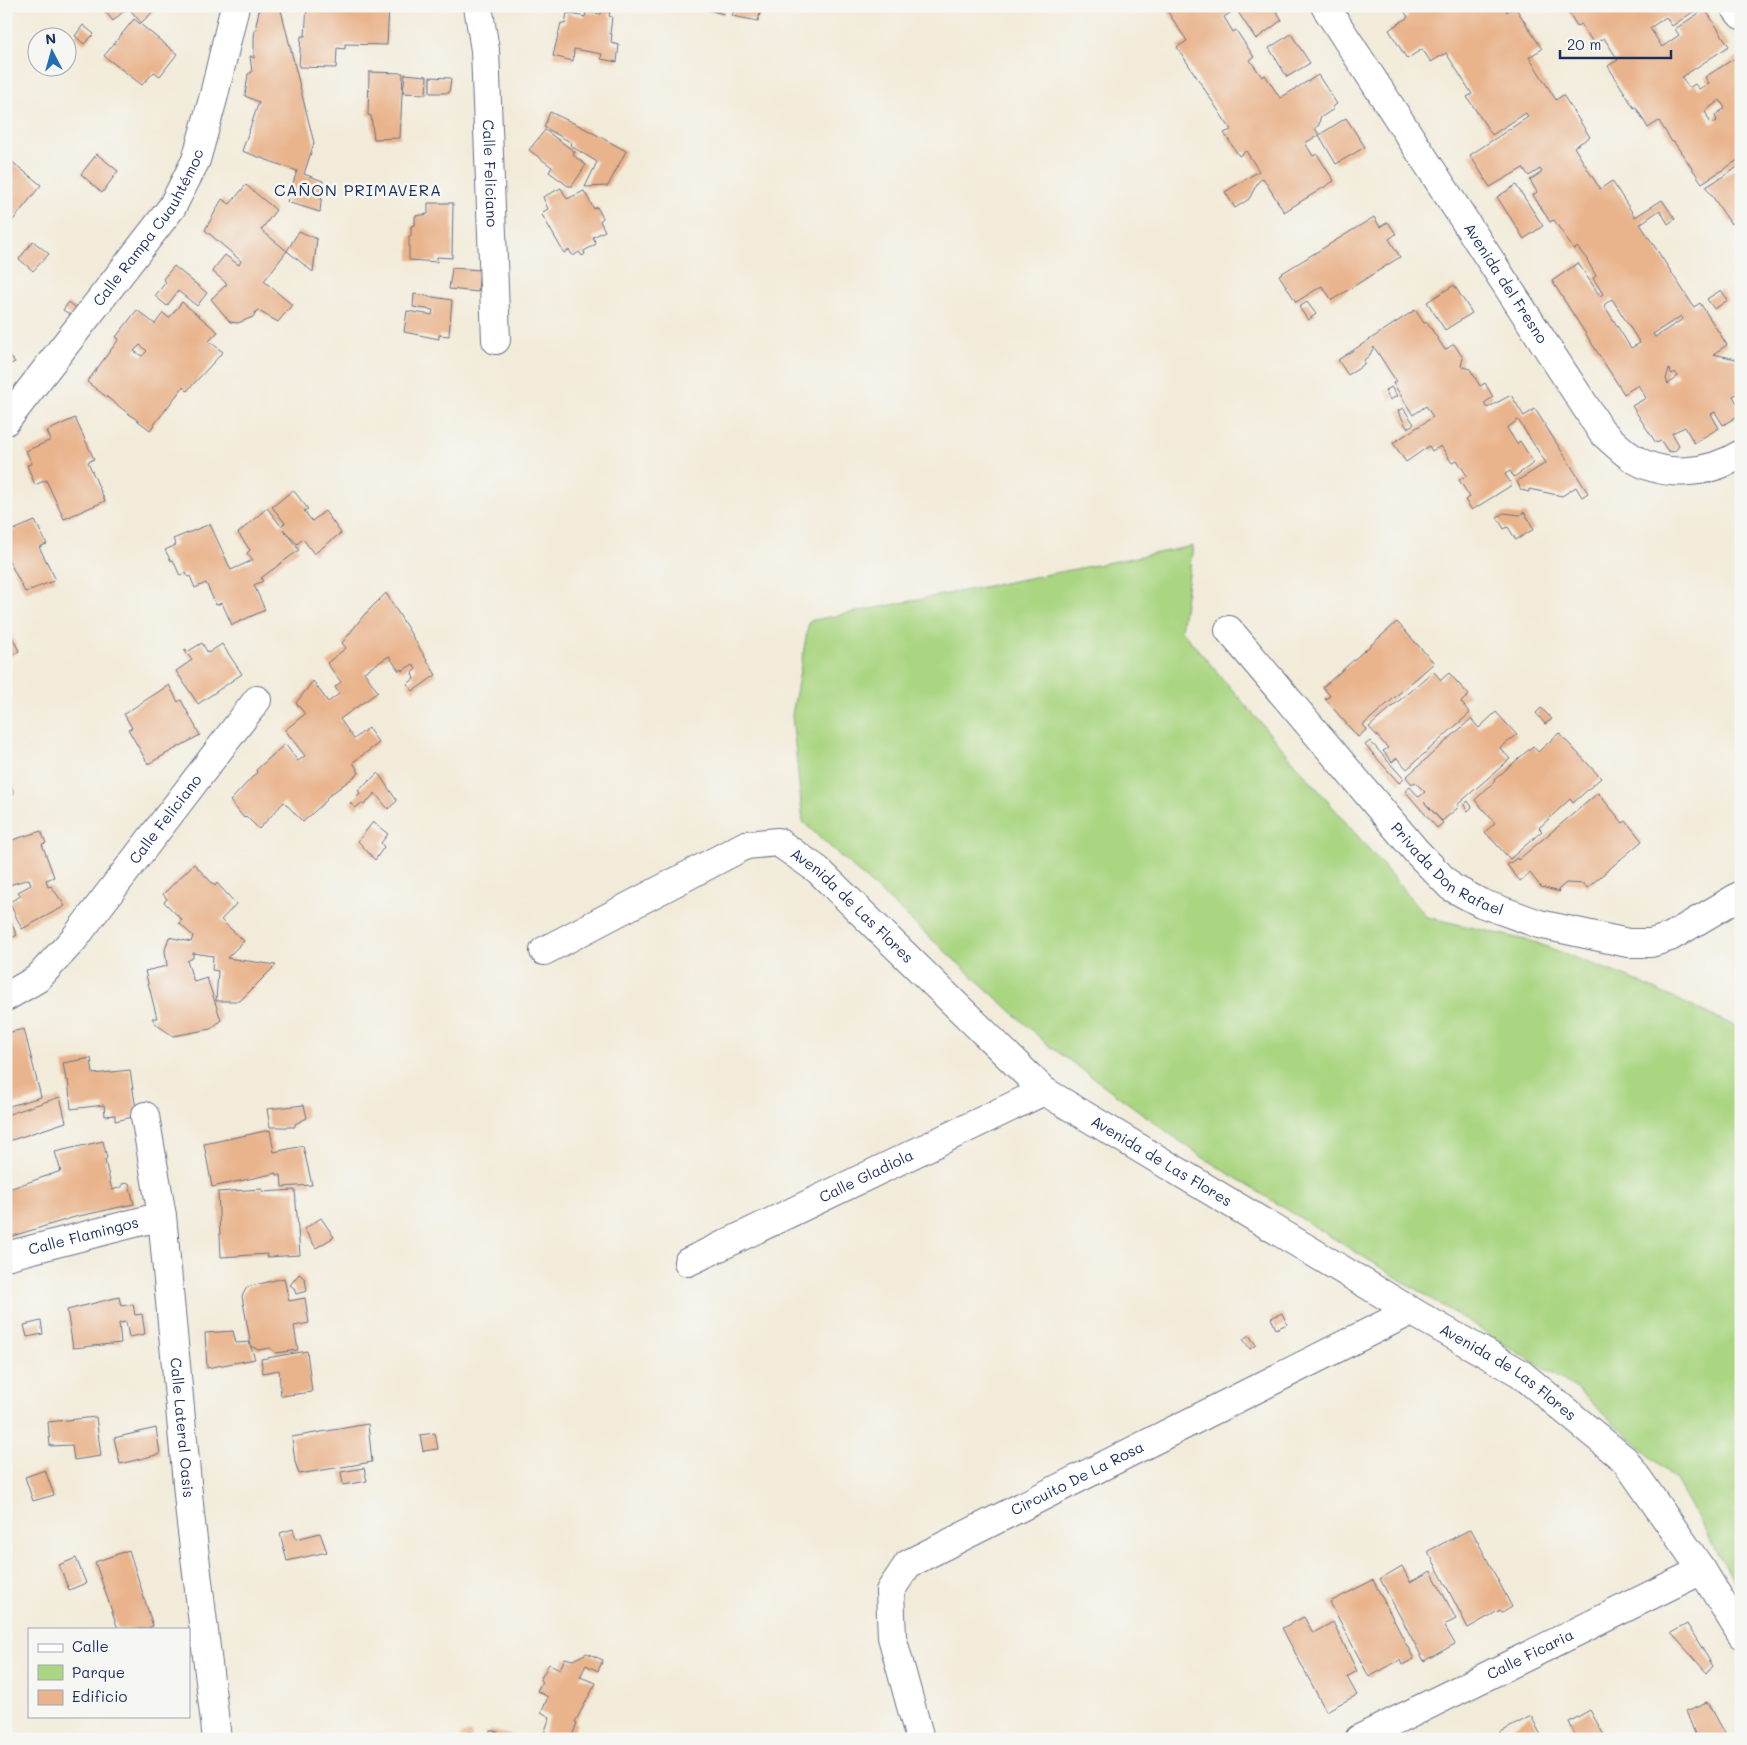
<svg xmlns="http://www.w3.org/2000/svg" width="1747" height="1745" font-family="Mali,sans-serif">
  <rect width="100%" height="100%" fill="#f6f6f2"/>
  <filter id="ink" filterUnits="userSpaceOnUse"><feTurbulence type="fractalNoise" baseFrequency=".02" numOctaves="2"/><feDisplacementMap in="SourceGraphic" scale="10" xChannelSelector="R" yChannelSelector="G"/><feConvolveMatrix kernelMatrix="1 2 1 2 8 2 1 2 1" color-interpolation-filters="sRGB"/></filter>
  <filter id="wash" filterUnits="userSpaceOnUse"><feTurbulence type="fractalNoise" baseFrequency=".0096" numOctaves="4" result="noise"/><feDisplacementMap in="SourceGraphic" scale="20" xChannelSelector="R" yChannelSelector="G"/><feGaussianBlur stdDeviation="1.12" result="paint"/><feColorMatrix in="noise" values="0 0 0 0 0 0 0 0 0 0 0 0 0 0 0 0 0 1.4 0 .05"/><feComposite in="paint" operator="in"/></filter>
  <g filter="url(#wash)">
    <rect width="100%" height="100%" fill="#f2ebd9"/>
    <polygon fill="#aad682" stroke="#628270" points="1193,546 1181,630 1427,917 1534,942 1632,979 1741,1029 1741,1594 1676,1480 1577,1389 1202,1157 1047,1044 803,822 792,715 809,621"/>
    <g id="blocks">
      <g fill="#e9b38b" fill-rule="evenodd">
        <polygon points="101,6 159,6 141,23 128,7 113,21"/>
        <polygon points="260,6 280,6 314,143 304,174 323,181 320,212 287,202 297,171 242,151 259,102 245,96 248,74 252,72 250,56 254,58 254,38 255,30 257,29 256,25"/>
        <polygon points="307,6 389,6 387,45 345,44 345,49 337,48 336,68 299,67 301,36 305,36"/>
        <polygon points="696,6 725,6 723,14"/>
        <polygon points="735,6 762,6 758,21 732,16"/>
        <polygon points="1164,6 1273,6 1282,20 1256,39 1236,9 1224,17 1233,32 1236,30 1254,57 1250,60 1262,77 1265,75 1280,98 1318,75 1337,104 1332,107 1334,109 1320,118 1319,125 1315,128 1319,135 1305,143 1313,156 1317,154 1334,181 1284,212 1263,178 1258,182 1249,199 1235,208 1225,192 1259,171 1246,151 1239,156 1224,133 1231,130 1177,47 1187,41"/>
        <path d="M1401,6h103l3,6 8,-5 27,42 -13,8 27,43 7,-5 27,42 -16,10 26,42 12,-8 23,36 27,-17 13,19 -7,5 -8,-14 -20,14 54,83 6,-4 27,42 -14,9 28,6 -3,15 3,6v11l-8,4 8,14v4l-18,11 -8,-13 -4,2 8,14 -25,15 -9,-16 -13,6 7,12 -2,4 -4,3 -5,-1 -7,-10 -5,2 -24,-37 14,-8 -8,-13 -14,9 -72,-113 26,-18 22,33 3,-2 -10,-16 3,-2 -10,-18 -9,-11 -3,3 -20,-30 -4,2 -17,-27 4,-3 -7,-12 12,-8 -2,-3 -11,7 -6,-8 -33,19 -20,-32 58,-38 -2,-4 -34,22 -25,-38 5,-3 -26,-41 -15,9 -9,-13 -15,10 -18,-29 19,-13zM1612,299l28,44 -9,5 -27,-43zM1681,316l2,3 -28,18 -2,-3zM1669,369l3,5 3,-2 3,4 -10,8 -2,-5z"/>
        <path d="M1565,6h137l-30,20 -6,-9 -16,11 12,19 17,-12 -4,-6 30,-20 24,37 -47,31 7,11 6,-4 4,5 10,-6 -4,-6 32,-20 4,7v94l-39,25 -28,-41h-2l-13,-21 -11,7 -12,-21 -2,1 -26,-42 10,-6 -14,-22 -10,6 -13,-20 -4,2zM1720,100l5,8 -10,7 2,6 -6,3 -6,-13z"/>
        <polygon points="602,11 610,12 609,16 612,17 610,34 612,34 611,43 619,45 617,62 601,59 602,54 574,49 573,61 553,56 561,23 565,24 567,13 585,17 586,12 601,14"/>
        <polygon points="134,19 177,54 160,76 154,72 142,85 104,56"/>
        <polygon points="83,25 94,34 84,44 75,36"/>
        <polygon points="1291,34 1310,63 1287,77 1269,48"/>
        <polygon points="369,72 403,73 400,138 374,139 371,116 368,115"/>
        <polygon points="405,74 427,76 426,94 403,93"/>
        <polygon points="430,77 451,78 449,93 430,93"/>
        <polygon points="550,112 582,127 626,151 608,186 585,187 597,162 571,146 572,143 544,127"/>
        <polygon points="1346,118 1365,147 1336,164 1319,135"/>
        <polygon points="545,130 575,152 573,155 586,165 572,186 568,186 549,172 552,167 529,150"/>
        <polygon points="97,154 118,171 102,193 81,174"/>
        <polygon points="6,157 41,185 6,229"/>
        <polygon points="1741,165 1741,233 1733,222 1731,224 1706,187"/>
        <polygon points="246,185 276,210 261,230 287,251 264,281 292,305 278,322 257,310 253,317 238,323 230,322 211,299 227,284 212,271 225,255 239,265 241,261 205,230 222,199 230,204"/>
        <polygon points="1516,185 1543,226 1524,239 1497,197"/>
        <polygon points="561,188 567,199 584,191 594,209 597,207 603,218 600,221 605,231 593,237 596,244 584,251 585,254 582,256 579,252 573,256 569,250 564,253 541,213 548,209 543,197"/>
        <polygon points="428,203 453,203 452,258 437,257 437,262 409,260 409,236 411,236 411,226 415,225 415,216 428,214"/>
        <polygon points="1374,217 1380,227 1388,222 1396,234 1389,239 1400,257 1332,300 1322,286 1296,302 1279,275"/>
        <polygon points="299,231 317,239 313,272 287,251"/>
        <polygon points="33,241 49,254 33,271 19,259"/>
        <polygon points="174,266 207,293 197,306 178,291 167,306 155,296 166,282 163,279"/>
        <polygon points="452,268 480,270 478,292 449,289"/>
        <polygon points="1454,285 1472,313 1445,330 1427,302"/>
        <polygon points="1721,290 1728,300 1714,309 1707,299"/>
        <polygon points="414,294 452,300 449,336 439,335 439,339 404,332 407,311 432,315 433,310 413,307"/>
        <polygon points="69,302 78,310 72,316 63,310"/>
        <path d="M182,302l36,30 -9,9 14,11 -36,39 -4,-4 -33,43 -63,-48 32,-43 -3,-2 21,-27 18,14 8,-11 6,5zM140,345l7,6 -5,5 -8,-5z"/>
        <polygon points="1307,302 1316,314 1308,320 1299,307"/>
        <polygon points="1415,310 1424,323 1427,322 1445,350 1454,344 1463,358 1461,366 1470,369 1480,386 1485,383 1493,397 1484,403 1487,408 1511,395 1524,416 1535,409 1588,493 1582,497 1576,487 1562,496 1529,489 1529,492 1521,490 1517,481 1546,463 1518,420 1507,428 1517,444 1520,441 1534,463 1514,477 1510,471 1505,474 1512,485 1472,510 1465,500 1470,497 1459,480 1467,476 1457,460 1452,463 1441,446 1432,451 1429,446 1406,462 1393,443 1433,417 1426,406 1413,415 1393,383 1396,381 1374,347 1369,356 1364,360 1364,364 1358,369 1348,375 1338,360"/>
        <polygon points="6,351 15,362 6,366"/>
        <polygon points="1391,387 1397,396 1390,400 1385,391"/>
        <polygon points="1403,408 1414,424 1407,428 1398,411"/>
        <polygon points="75,418 94,459 88,462 105,501 64,519 46,480 35,485 27,465 32,464 26,451 51,440 47,431"/>
        <polygon points="293,490 308,509 304,511 312,521 325,511 341,533 314,554 303,539 297,544 283,529 299,550 261,578 263,581 254,585 265,610 232,625 222,603 216,605 206,583 195,588 190,576 188,577 186,573 180,576 173,560 171,561 165,550 176,545 173,539 210,524 231,570 253,560 247,553 250,550 238,533 267,508 281,526 285,523 272,507"/>
        <polygon points="1524,512 1534,529 1516,540 1508,527 1504,529 1497,517 1504,513 1520,515"/>
        <polygon points="35,521 47,544 39,547 56,580 25,592 6,555 6,533"/>
        <polygon points="386,593 436,675 413,691 407,684 414,679 412,673 416,669 413,664 402,671 401,669 399,671 389,656 364,672 378,692 340,719 354,739 368,728 379,743 353,762 359,773 326,798 327,800 303,822 284,802 259,829 246,816 244,818 230,801 257,772 256,770 285,744 298,761 305,756 285,730 305,714 296,703 313,681 328,702 339,694 335,687 341,682 327,663 346,648 342,643 364,615"/>
        <polygon points="1397,622 1434,663 1363,725 1367,729 1358,737 1325,699 1330,696 1323,687"/>
        <polygon points="6,625 19,651 6,659"/>
        <polygon points="202,643 208,653 222,644 242,674 198,704 176,671 192,660 184,650 186,649 187,652"/>
        <polygon points="1433,671 1441,680 1449,673 1469,695 1461,702 1470,713 1407,769 1397,758 1392,762 1383,751 1388,748 1369,727"/>
        <polygon points="169,685 178,702 181,700 200,735 148,764 128,729 132,728 124,714"/>
        <polygon points="1541,708 1552,719 1545,724 1536,713"/>
        <polygon points="1496,712 1517,735 1500,748 1510,759 1457,805 1459,807 1442,821 1424,802 1443,823 1437,828 1405,791 1410,787 1419,797 1425,792 1415,782 1412,784 1406,777 1471,719 1479,728"/>
        <polygon points="1559,733 1601,778 1573,803 1570,799 1539,828 1542,831 1510,859 1485,832 1495,823 1475,800 1495,781 1494,780 1533,746 1538,752"/>
        <polygon points="1370,741 1404,779 1399,783 1365,745"/>
        <polygon points="6,770 14,794 6,797"/>
        <polygon points="378,773 397,801 388,809 375,793 364,805 361,803 356,808 350,803 360,793 358,791"/>
        <polygon points="1598,793 1623,823 1626,821 1642,841 1587,888 1584,884 1566,883 1558,890 1560,892 1541,887 1530,873 1520,881 1507,865 1517,858 1518,860"/>
        <polygon points="1468,801 1472,807 1468,811 1464,805"/>
        <polygon points="373,822 388,834 381,843 384,847 375,860 358,841"/>
        <polygon points="41,831 46,843 42,844 54,877 46,880 48,887 51,886 65,906 22,929 9,902 21,896 18,892 31,885 29,879 6,886 6,842"/>
        <polygon points="194,864 215,886 217,883 236,904 221,920 244,941 227,958 276,965 240,1001 216,1001 218,971 212,970 213,956 193,953 193,958 187,961 194,982 207,978 221,1020 211,1029 173,1036 157,1025 152,1018 157,1018 145,971 167,966 165,950 169,937 191,942 193,936 179,923 182,920 164,902 167,899 163,894"/>
        <polygon points="6,913 17,935 6,941"/>
        <polygon points="24,1029 41,1097 6,1107 6,1033"/>
        <polygon points="91,1058 93,1074 130,1070 137,1116 115,1121 115,1115 105,1116 104,1105 71,1109 68,1080 66,1080 63,1063"/>
        <polygon points="60,1097 66,1122 6,1142 6,1115"/>
        <polygon points="304,1105 307,1118 295,1124 295,1127 270,1127 267,1109"/>
        <polygon points="270,1130 274,1152 303,1146 312,1185 282,1187 281,1175 277,1175 277,1173 212,1187 204,1144"/>
        <polygon points="103,1141 107,1158 105,1160 112,1190 122,1187 122,1184 129,1183 134,1204 75,1217 6,1238 6,1190 61,1171 55,1152"/>
        <polygon points="262,1189 263,1192 295,1190 300,1255 267,1257 267,1254 221,1257 218,1192"/>
        <polygon points="321,1218 334,1237 316,1248 304,1229"/>
        <polygon points="299,1274 305,1279 307,1291 296,1294 294,1288 290,1285"/>
        <polygon points="284,1278 289,1301 305,1298 309,1323 294,1326 298,1350 276,1353 270,1348 258,1350 251,1346 242,1296 247,1287"/>
        <polygon points="119,1297 121,1306 133,1304 135,1315 142,1314 145,1334 129,1337 126,1322 119,1323 121,1343 73,1348 67,1310"/>
        <polygon points="1282,1313 1287,1324 1276,1329 1271,1318"/>
        <polygon points="41,1321 43,1334 27,1337 24,1325"/>
        <polygon points="233,1331 236,1343 249,1342 255,1359 207,1368 205,1333"/>
        <polygon points="1249,1335 1256,1345 1250,1349 1243,1339"/>
        <polygon points="307,1351 312,1392 281,1396 279,1370 263,1373 261,1359"/>
        <polygon points="96,1417 101,1456 74,1460 72,1445 50,1446 48,1422"/>
        <polygon points="368,1424 372,1462 299,1474 295,1462 292,1437"/>
        <polygon points="156,1428 160,1454 120,1464 114,1438"/>
        <polygon points="435,1433 438,1449 423,1451 420,1435"/>
        <polygon points="364,1468 367,1481 343,1485 341,1472"/>
        <polygon points="45,1470 54,1495 33,1501 25,1477"/>
        <polygon points="293,1529 296,1539 320,1533 327,1552 287,1561 280,1533"/>
        <polygon points="1471,1529 1512,1607 1502,1613 1500,1610 1468,1628 1428,1551"/>
        <polygon points="129,1550 153,1626 146,1629 118,1629 95,1562"/>
        <polygon points="76,1558 86,1583 69,1590 59,1565"/>
        <polygon points="1402,1566 1410,1582 1431,1571 1456,1619 1444,1625 1455,1644 1424,1661 1380,1579"/>
        <polygon points="1373,1580 1414,1659 1402,1665 1400,1660 1369,1677 1330,1602"/>
        <polygon points="1304,1617 1313,1633 1333,1622 1357,1671 1347,1677 1357,1695 1326,1711 1282,1628"/>
        <polygon points="1687,1624 1713,1666 1707,1673 1671,1633"/>
        <polygon points="587,1653 603,1660 598,1671 586,1665 580,1677 596,1683 575,1722 577,1723 571,1739 542,1739 550,1717 541,1712 548,1697 537,1691 542,1681 540,1680 549,1664 560,1669 565,1658 573,1660"/>
        <polygon points="1708,1702 1728,1739 1697,1739 1686,1711"/>
        <polygon points="1590,1710 1606,1739 1577,1739 1569,1722"/>
        <polygon points="1531,1716 1543,1739 1502,1739 1499,1733"/>
        <polygon points="490,1730 521,1738 521,1739 488,1739"/>
        <polygon points="471,1732 472,1739 461,1739 460,1735"/>
      </g>
    </g>
  </g>
  <g filter="url(#ink)">
    <use href="#blocks" fill-opacity="0" stroke="#667189" stroke-width="1"/>
    <g fill="none" stroke-linecap="round" stroke-linejoin="round">
      <g stroke="#667189" stroke-width="30">
        <g id="street">
          <path id="s1" d="M478,6l7,44 11,290"/>
          <path id="s2" d="M1325,6l277,426c9,8 19,18 29,25 33,22 78,17 110,-3"/>
          <path id="s3" d="M6,421l166,-214 24,-47 17,-61 22,-93"/>
          <path id="s4" d="M1229,630l187,221 35,36 30,16 58,21 89,19h23l19,-6 71,-42"/>
          <path id="s5" d="M544,951l202,-106 32,-3 40,28 226,221 367,220 109,62 105,87 77,110 39,64"/>
          <path id="s6" d="M6,997l31,-18 37,-40 183,-239"/>
          <path id="s7" d="M145,1116l17,100 28,299 27,224"/>
          <path id="s8" d="M6,1256l156,-40"/>
          <path id="s9" d="M688,1262l356,-171"/>
          <path id="s10" d="M920,1739l-28,-102 -2,-46 18,-27 503,-253"/>
          <path id="s11" d="M1359,1739l343,-169"/>
        </g>
      </g>
      <g stroke="#667189" stroke-width="30">
        <polyline id="secondary" points="1734,6 1741,15"/>
      </g>
      <use href="#street" stroke="#fff" stroke-width="28"/>
      <use href="#secondary" stroke="#fff" stroke-width="28"/>
    </g>
  </g>
  <g text-anchor="middle" stroke-width="5" stroke-linejoin="round" paint-order="stroke">
    <g font-size="15" fill="#1b2f5e" stroke="#f6f6f2">
      <text dy="5" stroke="none"><textPath href="#s1" startOffset="168">Calle Feliciano</textPath></text>
      <text dy="5" stroke="none"><textPath href="#s3" startOffset="241">Calle Rampa Cuauhtémoc</textPath></text>
      <text dy="5" stroke="none"><textPath href="#s2" startOffset="331">Avenida del Fresno</textPath></text>
      <text dy="5" stroke="none"><textPath href="#s6" startOffset="241">Calle Feliciano</textPath></text>
      <text dy="5" stroke="none"><textPath href="#s4" startOffset="326">Privada Don Rafael</textPath></text>
      <text dy="5" stroke="none"><textPath href="#s5" startOffset="358">Avenida de Las Flores</textPath></text>
      <text dy="5" stroke="none"><textPath href="#s5" startOffset="762">Avenida de Las Flores</textPath></text>
      <text dy="5" stroke="none"><textPath href="#s9" startOffset="198">Calle Gladiola</textPath></text>
      <text dy="5" stroke="none"><textPath href="#s8" startOffset="80">Calle Flamingos</textPath></text>
      <text dy="5" stroke="none"><textPath href="#s5" startOffset="1168">Avenida de Las Flores</textPath></text>
      <text dy="5" stroke="none"><textPath href="#s7" startOffset="314">Calle Lateral Oasis</textPath></text>
      <text dy="5" stroke="none"><textPath href="#s10" startOffset="374">Circuito De La Rosa</textPath></text>
      <text dy="5" stroke="none"><textPath href="#s11" startOffset="191">Calle Ficaria</textPath></text>
    </g>
    <g font-size="16" letter-spacing="1" fill="#1b2f5e" stroke="#f6f6f2">
      <text x="358" y="196">CAÑON PRIMAVERA</text>
    </g>
  </g>
  <rect width="1747" height="1745" fill="none" stroke="#f6f6f2" stroke-width="25"/>
  <rect x="28" y="1628" width="162" height="90" fill="#f6f6f2" stroke="#9ea6b7"/>
  <rect x="38" y="1644" width="25" height="8" fill="#ffffff" stroke="#9ea6b7"/>
  <text x="72" y="1652" font-size="15" fill="#1b2f5e">Calle</text>
  <rect x="38" y="1665" width="25" height="15" fill="#aad682" stroke="#9ea6b7"/>
  <text x="72" y="1678" font-size="15" fill="#1b2f5e">Parque</text>
  <rect x="38" y="1690" width="25" height="15" fill="#e9b38b" stroke="#9ea6b7"/>
  <text x="72" y="1702" font-size="15" fill="#1b2f5e">Edificio</text>
  <g transform="translate(52 52) rotate(354)"><circle r="24" fill="#f6f6f2" stroke="#9ea6b7"/>
  <path d="M0-4L9 19L0 12L-9 19Z" fill="#1f6fb2"/>
  <text y="-8" font-size="14" font-weight="bold" text-anchor="middle" fill="#1b2f5e">N</text>
  </g>
  <path d="M1560 50v8h111v-8" fill="none" stroke="#1b2f5e" stroke-width="2.5"/>
  <text x="1567" y="50" font-size="15" fill="#1b2f5e" stroke="#f6f6f2" stroke-width="4" paint-order="stroke">20 m</text>
</svg>
